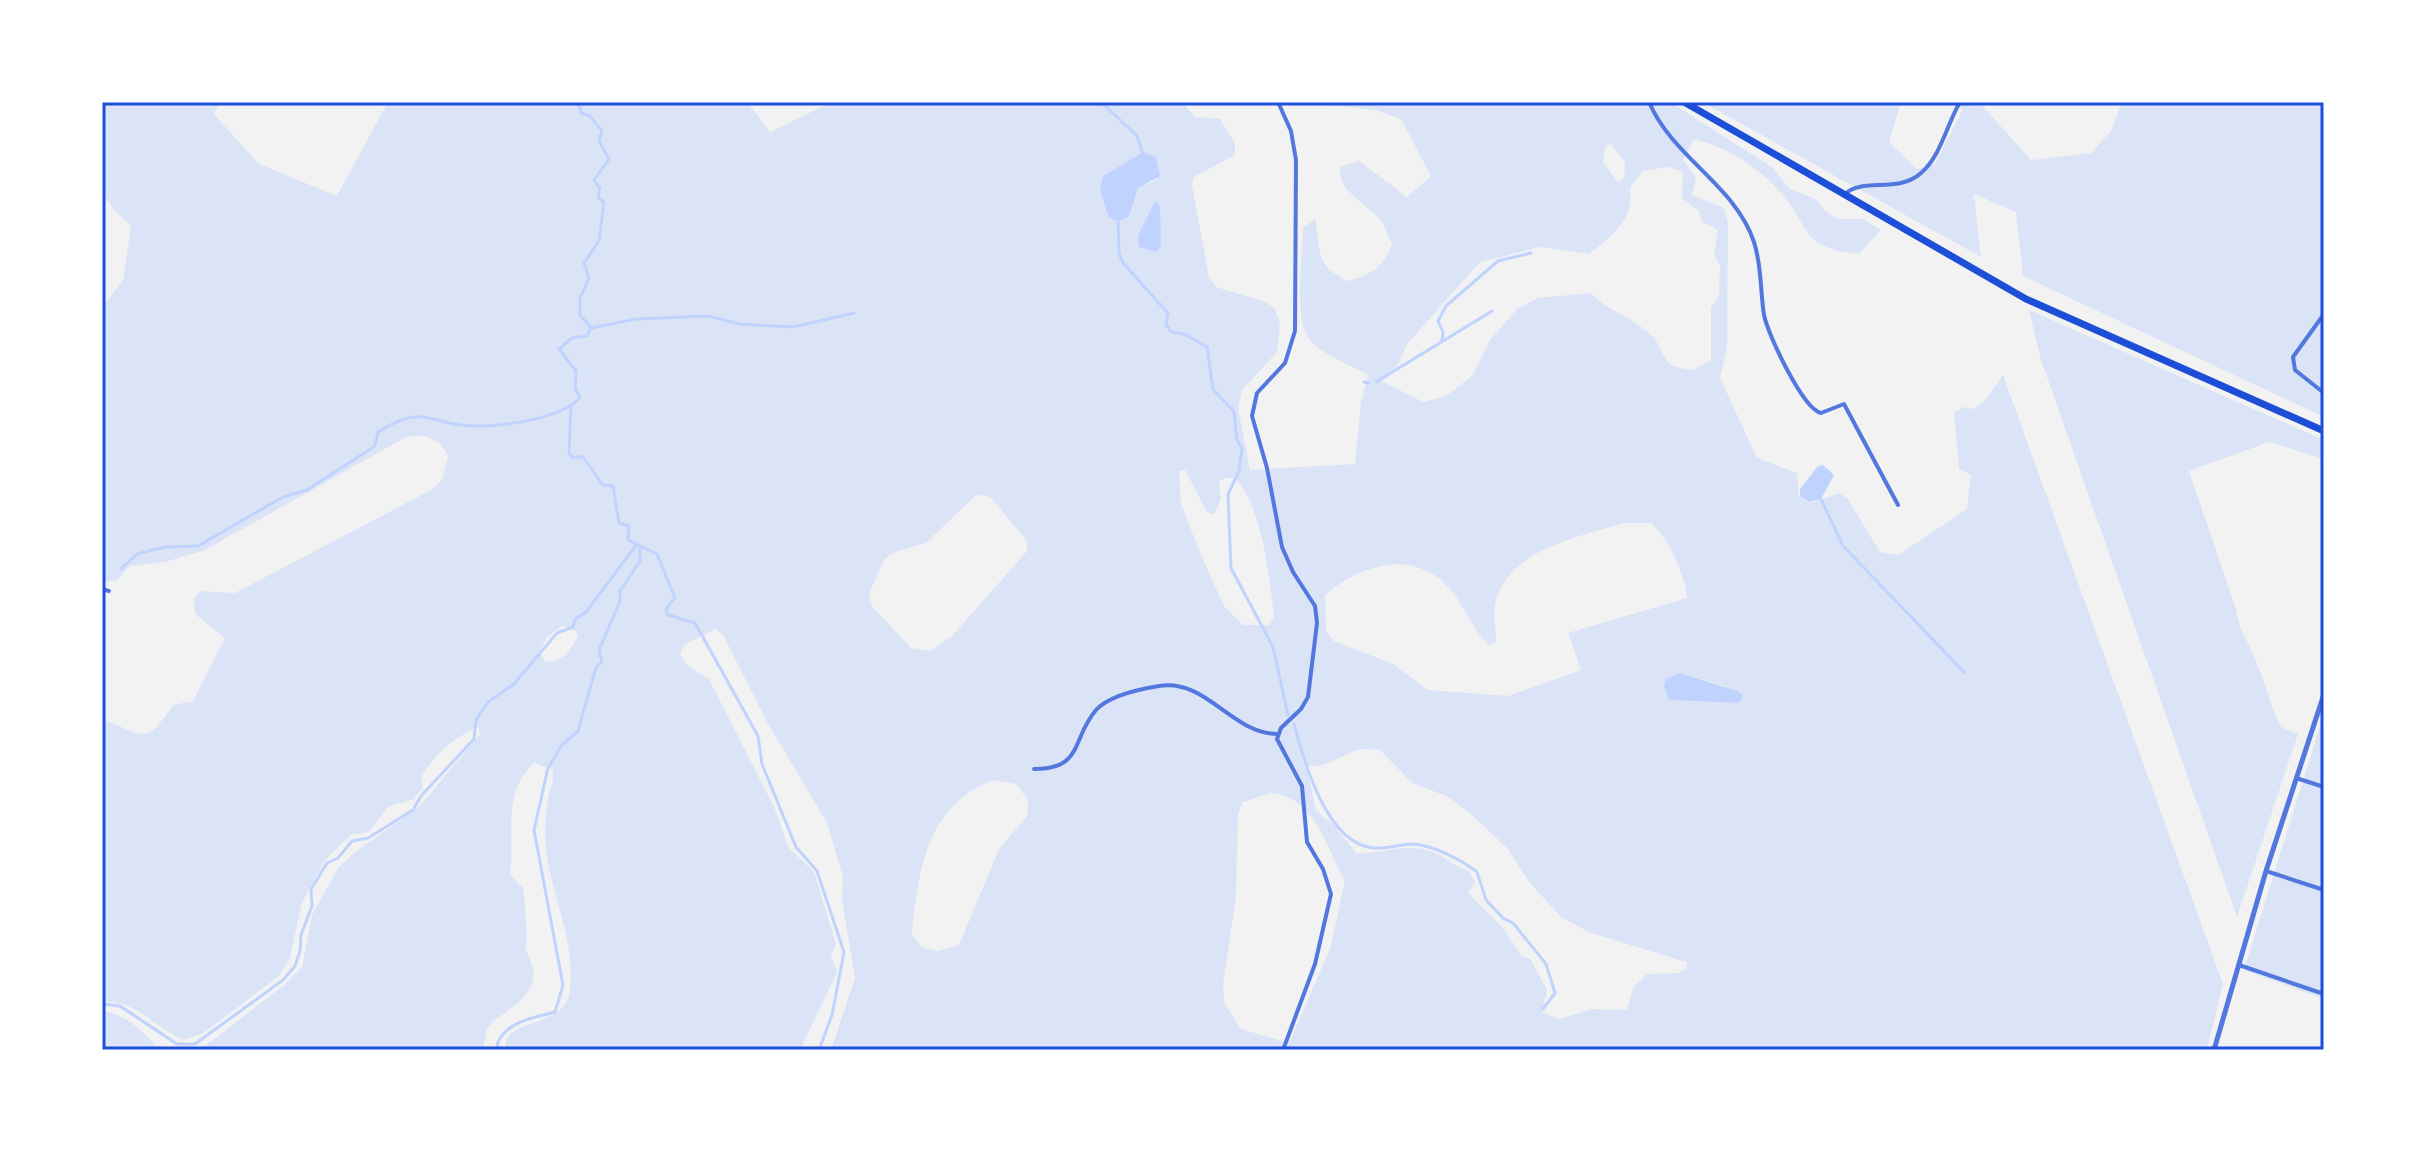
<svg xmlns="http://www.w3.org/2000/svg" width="2426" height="1152" font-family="Manrope,sans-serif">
  <rect width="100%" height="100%" fill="#f2f2f2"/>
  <g fill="#dbe4f7" fill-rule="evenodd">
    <path d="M102,102h121l-10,11 46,51 78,32 51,-94h359l23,30 62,-30h350l13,15 25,2 15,24v12l-41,22 -2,8 17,92 7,10 50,15 9,7 5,14 -3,29 -35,38 -4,18 12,62 105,-6 6,-61 7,-28c-17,-10 -46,-20 -59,-36 -15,-19 -7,-86 -6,-111l12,-9c7,34 -2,43 32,62 24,-6 35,-13 45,-36 -3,-7 -6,-17 -11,-24 -14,-18 -43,-28 -41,-54l19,-6 48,36 24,-21 -30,-57 -26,-9 -68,-8h363l102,65 17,21 28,12 8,11 13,8h26l17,11 -22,24c-15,-2 -35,-4 -47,-16 -8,-9 -14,-22 -21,-32 -23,-33 -58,-57 -97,-67l-11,21 13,18 -4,17 32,13 4,16 -1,124 -7,30 37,80 40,15 2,23 12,7 28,-10 9,6 32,53 18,3 69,-46 4,-34 -12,-6 -5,-56 9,-6 10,2 12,-8 18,-26 220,609 -16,66h-1376l24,-72 -13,-78 1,-23 -16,-54 -61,-103 -43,-85 -8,-6 -31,16 -4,9 7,11 22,14 66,130 13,38 26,25 22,72 -5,12 6,16 -37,78h-294c-7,-31 56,-22 63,-55 9,-48 -18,-99 -23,-146 -2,-17 -1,-33 2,-50 2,-11 6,-17 5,-29l-19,-7c-33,30 -19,73 -24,112l13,13c3,17 2,32 4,49 1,4 -3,8 -1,12 4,13 13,24 3,41 -10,17 -30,24 -42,38l-4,22h-283l83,-64 19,-19 10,-52 26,-47 17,-16 64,-45 61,-73 -2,-8c-24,13 -44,27 -57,52l2,10 -11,12 -23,6 -20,26 -18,3 -26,25 -23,42 -12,56 -11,18 -77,58 -19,6c-34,-16 -39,-36 -81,-39v-282c45,17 42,28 71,-14l20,-4 32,-63 -30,-24 -1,-15 6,-8 35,2 196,-103 11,-10 6,-24c-9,-19 -22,-22 -42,-19l-201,113 -40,12 -35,4 -13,14 -15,2v-275l21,-26 8,-55 -18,-17 -11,-16zM1611,144l14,19 -1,14 -6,5 -15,-20 3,-16zM1143,152l14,27 -19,9 -9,29 -26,-41zM1668,167l15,5 -1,26 17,13 3,11 16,8 -4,25 6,10 -1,30 -8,13v52l-18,10c-8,-1 -18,-2 -24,-7 -8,-8 -9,-19 -16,-26 -18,-19 -44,-25 -62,-44l-53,5 -21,11 -27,31 -17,35 -27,21 -23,6 -41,-21 17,-18 8,-19 73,-82 61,-15 48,7c24,-19 45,-34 41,-66l13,-17zM1185,470l22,42 7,3 7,-16 -2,-17 6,-4h10c27,29 32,89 38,129l1,11 -5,7h-26l-19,-19 -26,-58 -17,-45 -2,-32zM984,495l7,3 36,43v10l-75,85 -22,15 -19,-3 -39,-42 -3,-12 15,-34 8,-7 34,-10 49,-47zM1624,523h27c19,18 33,49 36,75l-119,35 13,37 -73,26 -80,-6 -35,-26 -59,-23 -8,-10 -1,-36c39,-33 93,-48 129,-1 12,16 20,38 35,51l7,-3c0,-11 -3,-26 -1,-37 11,-56 85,-68 129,-82zM562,626l14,5 2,5c-8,15 -16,26 -33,26l-5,-12 7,-13zM1680,673l44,13 13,17 -68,-3zM1364,749l16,1 32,33 37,14 24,19 34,32 23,35 32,35 29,15 95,29 1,6 -8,5 -32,1 -14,14 -6,22 -35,-1 -33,10 -17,-7 5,-22 -16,-30 -9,-4 -19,-28 -35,-35 7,-11 -7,-12c-19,-4 -24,-18 -47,-21 -23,-4 -44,6 -65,4l-22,-28 -18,-14 -9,-45c22,3 35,-14 57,-17zM993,780l23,4 12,16 -1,16 -28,33 -40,96 -21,6 -16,-4 -10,-13c7,-63 13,-127 81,-154zM1271,793c45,4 54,54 74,87l-15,69 -41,94 -48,-14 -16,-25 -2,-19 13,-88 2,-83 5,-12z"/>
    <polygon points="1702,102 1901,102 1889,142 1917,169 1935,164 1963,109 1951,102 1979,102 2031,160 2091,153 2111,131 2122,102 2324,102 2324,417 2023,276 2016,212 1974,194 1981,257"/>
    <path d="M2029,310l295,130v19l-55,-17 -80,29 47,138c2,18 11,31 18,47 10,24 16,48 27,71l17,7 -61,183 -196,-557z"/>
    <polygon points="2324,713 2324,999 2244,970"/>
    <path d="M102,1011c23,3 40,19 54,35l27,4h-81z"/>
  </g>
  <g fill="#bfd3fe">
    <polygon points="1143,152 1156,157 1160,176 1138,188 1129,217 1118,221 1109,218 1100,190 1103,176"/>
    <polygon points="1155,201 1160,206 1161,247 1156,252 1139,247 1138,236"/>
    <polygon points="1823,465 1834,475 1821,499 1809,502 1800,496 1800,489 1818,466"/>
    <polygon points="1680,673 1737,691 1743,695 1742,700 1737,703 1669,700 1664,686 1666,679"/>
  </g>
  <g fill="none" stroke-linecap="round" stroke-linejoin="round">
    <g stroke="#bfd3fe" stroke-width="3">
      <polyline points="578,102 581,113 590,116 602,131 599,141 609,159 594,180 600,188 598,198 604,202 599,241 584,263 589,278 580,298 580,315 591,328 587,336 572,338 559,349 576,371 575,388 580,398 571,406 569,453 572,457 583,457 603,485 613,486 619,523 629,526 628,540 657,554 675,598 666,609 668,615 695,623 758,736 762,764 796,847 817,871 844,952 832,1015 819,1050"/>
      <polyline points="1101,102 1137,136 1143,154"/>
      <polyline points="1118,217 1119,253 1123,263 1168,313 1166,324 1171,332 1184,334 1207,347 1213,389 1234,412 1237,440 1242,448 1239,471 1228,494 1231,568 1273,647 1288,715"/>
      <polyline points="591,328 636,319 708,316 739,324 793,327 854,313"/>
      <polyline points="1442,341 1443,332 1438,321 1446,306 1498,261 1531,253"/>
      <polyline points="1364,382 1369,383"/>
      <polyline points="1376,382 1492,311"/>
      <polyline points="1821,499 1843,546 1964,672"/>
      <path d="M121,569l16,-15 28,-7 33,-1 85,-49 24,-7 68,-44 3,-14c47,-30 50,-7 95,-6 28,1 73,-6 97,-20"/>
      <path d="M1294,724c10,37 32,119 79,124 12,1 25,-3 37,-4 21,0 50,15 67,28l9,28 17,18 10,5 33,41 9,29 -12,16"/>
      <polyline points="102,1004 120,1006 177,1044 195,1044 283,980 295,966 300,951 301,935 312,906 311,889 327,863 338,858 352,841 368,838 413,810 421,796 474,739 476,720 488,702 514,684 557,633 573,627 575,619 586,612 637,544"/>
      <path d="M500,1050l-3,-6c10,-23 36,-26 58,-32l8,-27 -29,-155 14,-62 14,-23 16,-14 18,-64 6,-5 -3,-12 21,-49v-10l20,-30v-14"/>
    </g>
    <g stroke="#5277de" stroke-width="4">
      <polyline points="1278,102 1291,131 1296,160 1295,331 1285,363 1257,393 1252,416 1267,468 1282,547 1293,572 1315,606 1317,623 1308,697 1301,709 1281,728 1277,739 1302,786 1307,842 1323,869 1331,894 1315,964 1283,1050"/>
      <path d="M1649,102c24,56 86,83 105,140 8,25 6,48 10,73 4,20 39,94 57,98l23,-9 54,101"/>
      <path d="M1845,194c18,-17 53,0 76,-21 20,-17 26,-49 39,-71"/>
      <polyline points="2324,314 2293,357 2295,370 2324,393"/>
      <polyline points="102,589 109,591"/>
      <path d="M1034,769c50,0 37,-30 62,-59 14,-15 44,-21 63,-24 47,-8 73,48 118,48"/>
      <polyline points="2296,778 2324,787"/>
      <polyline points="2266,871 2324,890"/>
      <polyline points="2239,965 2324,994"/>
    </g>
    <polyline stroke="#5277de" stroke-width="5" points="2214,1050 2266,871 2324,694"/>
    <polyline stroke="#1d4ed8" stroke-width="7" points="1684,102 2026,299 2324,431"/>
  </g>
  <rect width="2426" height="1152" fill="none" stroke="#ffffff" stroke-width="208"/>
  <rect x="104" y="104" width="2218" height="944" fill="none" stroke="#1d4ed8" stroke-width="3"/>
</svg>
